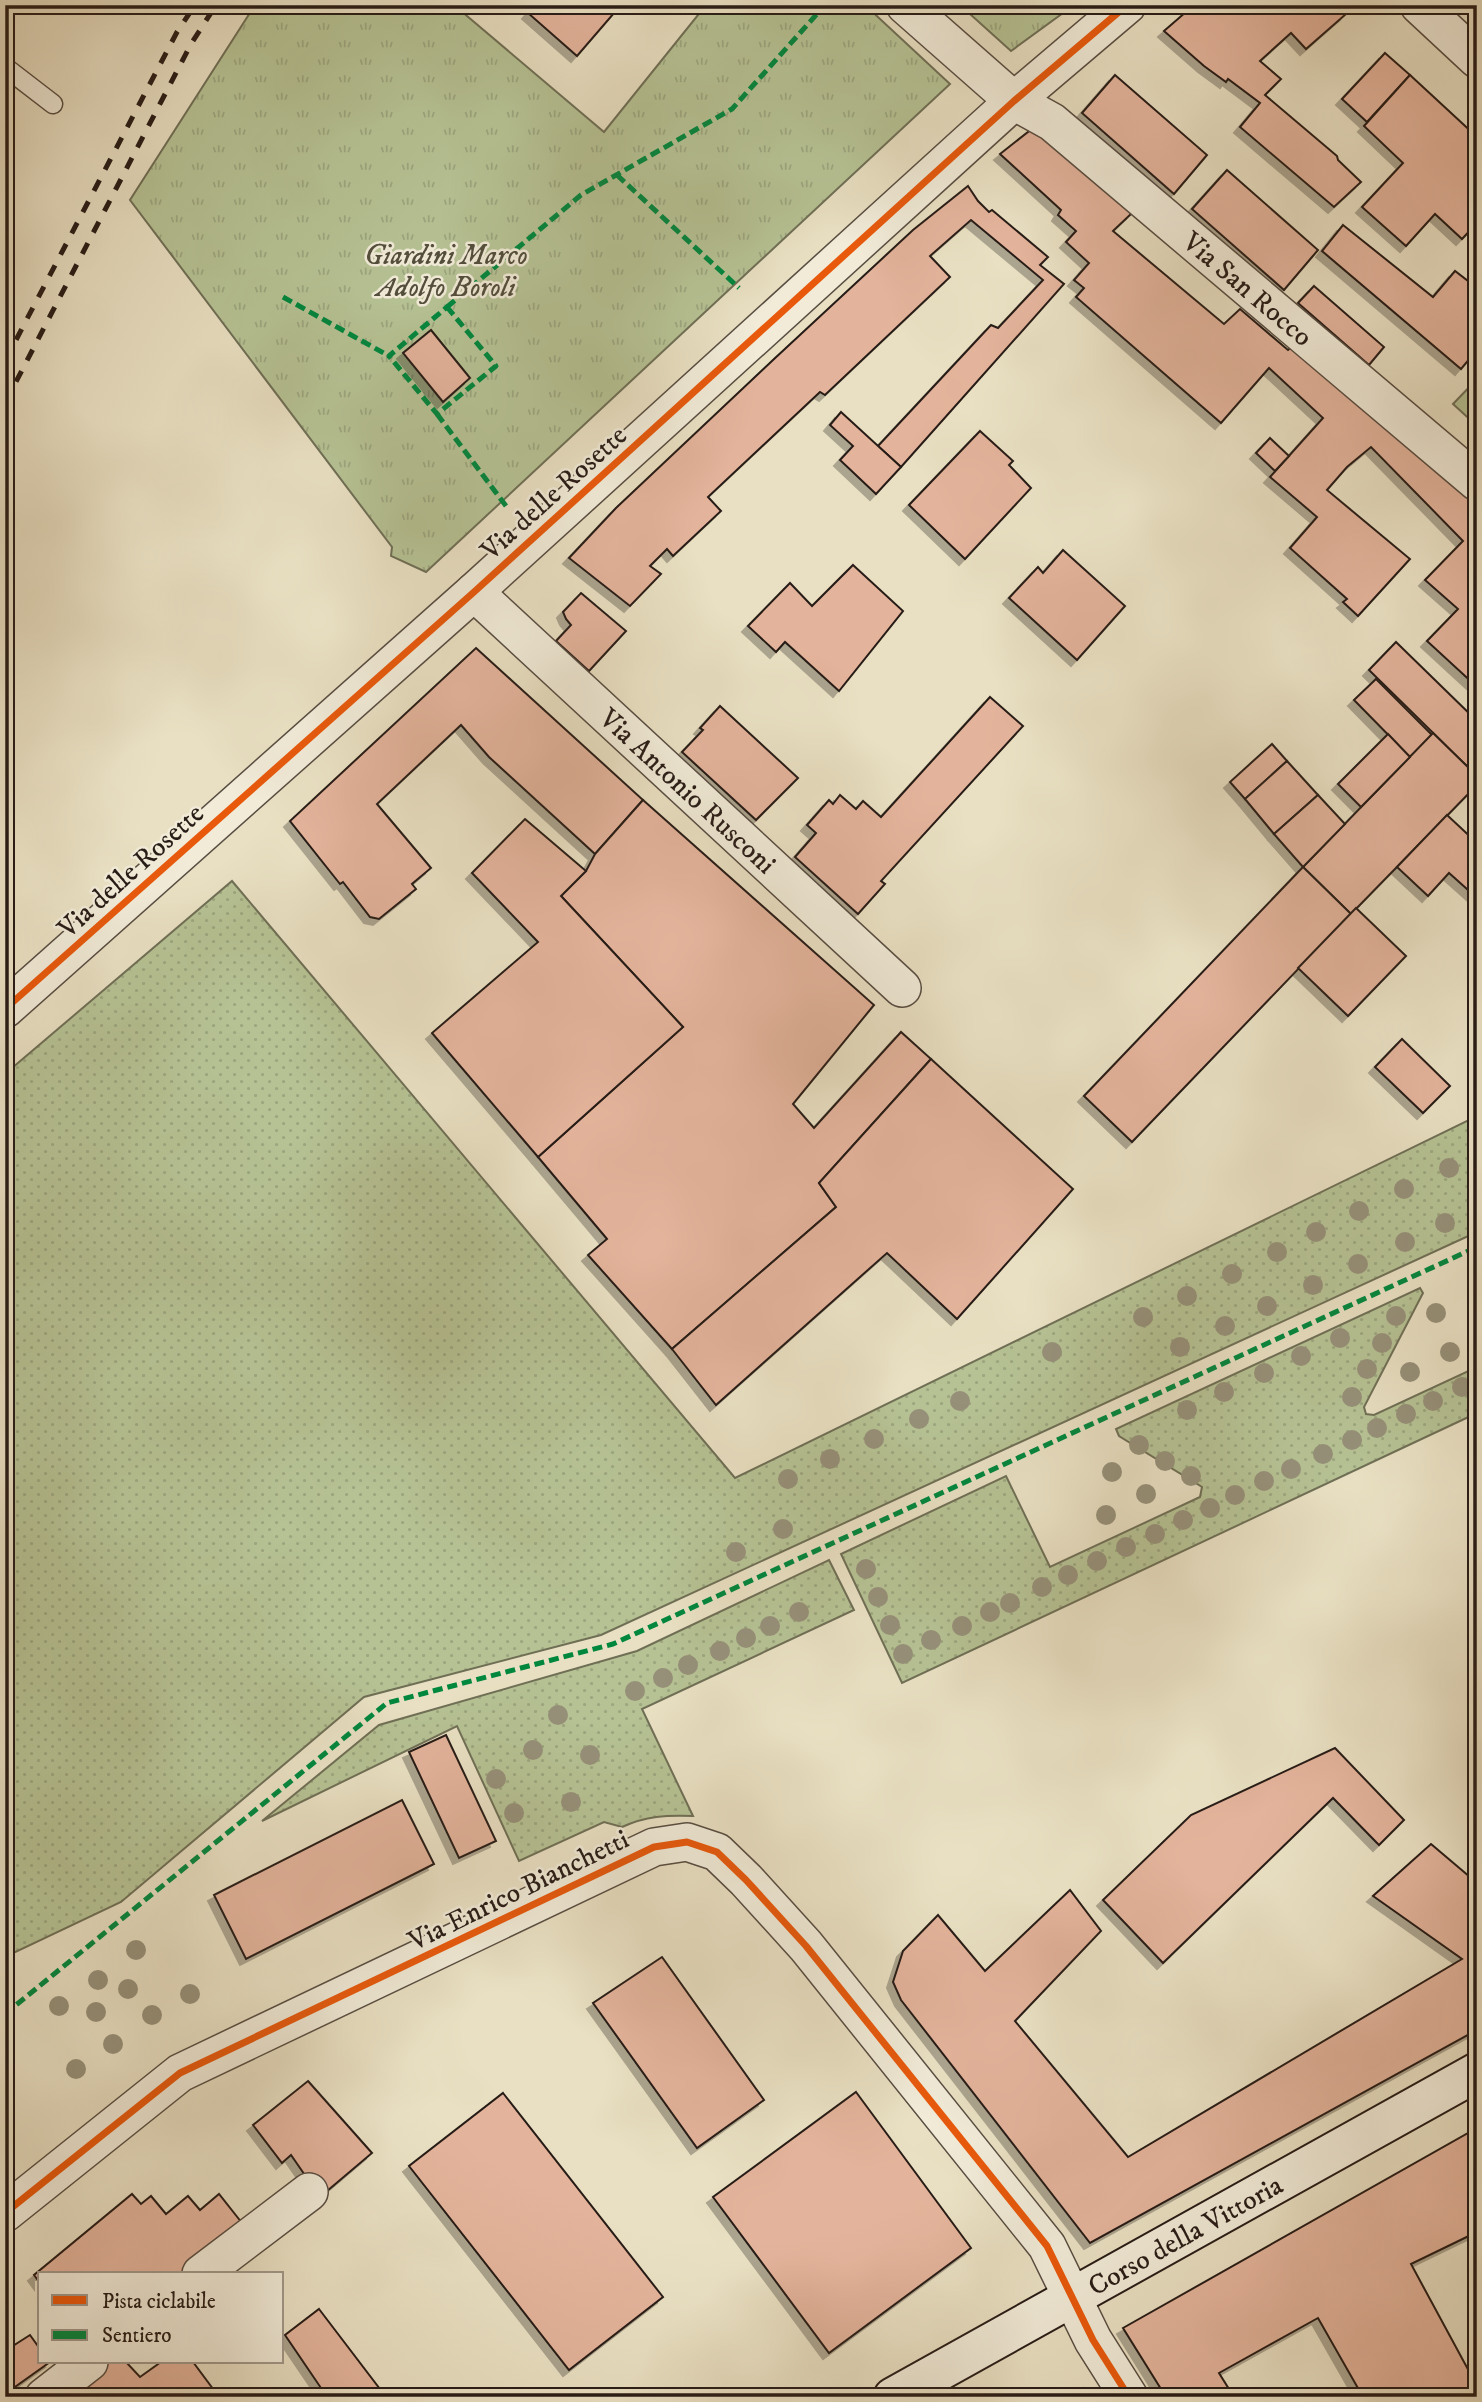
<svg xmlns="http://www.w3.org/2000/svg" width="1482" height="2402" font-family="'IM FELL DW Pica',serif">
  <defs>
    <pattern id="grass-dots" width="8" height="8" patternUnits="userSpaceOnUse" patternTransform="scale(1.75)"><rect width="8" height="8" fill="#b6c294"/><path d="M2 2h.1M6 6h.1" fill="none" stroke="#9ca67f" stroke-width="1.8" stroke-linecap="round"/></pattern>
    <pattern id="park-tufts" width="24" height="20" patternUnits="userSpaceOnUse" patternTransform="scale(1.75)"><rect width="24" height="20" fill="#b6c294"/><path d="M3 7l-1-3M5 7V3M7 7l1-3M15 17l-1-3M17 17v-4M19 17l1-3" fill="none" stroke="#9ca67f"/></pattern>
    <filter id="shadow"><feDropShadow dx="-6" dy="6" stdDeviation="0" flood-color="#0004"/></filter>
  </defs>
  <rect width="100%" height="100%" fill="#e9e0c3"/>
  <filter id="stains"><feTurbulence type="fractalNoise" baseFrequency=".00286" numOctaves="4"/><feColorMatrix values="0 0 0 0 .2 0 0 0 0 .09 0 0 0 0 .02 0 0 0 .5 -.17"/></filter>
  <radialGradient id="worn" r=".72"><stop offset=".6" stop-color="#630" stop-opacity="0"/><stop offset="1" stop-color="#630" stop-opacity=".3"/></radialGradient>
  <g fill="url(#grass-dots)" stroke="#6f6f56" stroke-width="2">
    <polygon points="232,881 735,1478 1477,1116 1477,1232 601,1635 364,1697 121,1902 5,1957 5,1074"/>
    <polygon points="1420,1288 1423,1293 1364,1407 1366,1414 1374,1415 1477,1367 1477,1413 902,1683 841,1554 1006,1476 1050,1567 1200,1497 1202,1487 1119,1436 1116,1429"/>
    <path d="M829,1560l25,50 -212,99 51,107c-27,-1 -47,0 -71,11l-18,-5 -85,39 -62,-135 -195,95 117,-96 258,-74z"/>
  </g>
  <g fill="url(#park-tufts)" stroke="#6f6f56" stroke-width="2">
    <polygon points="255,5 454,5 604,132 706,5 865,5 950,84 426,572 391,556 392,547 130,200"/>
    <polygon points="960,5 1074,5 1011,51"/>
  </g>
  <polygon fill="#b6c294" stroke="#6f6f56" stroke-width="2" points="1477,379 1477,426 1453,404"/>
  <g fill="#e3b39b" stroke="#281c17" stroke-width="2" filter="url(#shadow)">
    <polygon points="535,5 621,5 577,56 528,13"/>
    <polygon points="1194,5 1337,5 1346,14 1306,49 1291,33 1260,61 1281,79 1265,95 1337,156 1338,160 1361,182 1334,207 1240,127 1260,103 1228,79 1226,82 1204,66 1164,31"/>
    <polygon points="1385,53 1410,75 1367,122 1342,99"/>
    <polygon points="1115,75 1207,155 1174,194 1082,113"/>
    <polygon points="1410,75 1477,137 1477,223 1462,239 1435,214 1406,246 1362,207 1403,163 1364,126"/>
    <polygon points="1033,128 1132,213 1113,231 1224,324 1240,309 1288,350 1295,344 1390,420 1477,503 1477,687 1427,641 1458,609 1425,580 1463,541 1371,447 1347,467 1327,490 1410,559 1358,616 1343,602 1347,599 1290,548 1317,517 1270,477 1323,418 1269,368 1221,423 1076,297 1084,288 1074,280 1089,263 1066,242 1076,231 1058,215 1061,210 1000,154"/>
    <polygon points="1227,170 1318,250 1284,290 1192,209"/>
    <polygon points="968,186 978,201 989,212 992,210 1048,257 1040,265 1064,284 901,467 878,446 991,325 998,328 1043,280 971,220 930,256 950,277 825,395 820,392 708,497 721,511 673,556 667,549 650,566 661,574 630,606 569,558 616,508 773,360 913,230"/>
    <polygon points="1343,225 1433,297 1455,271 1477,288 1477,350 1461,369 1322,251"/>
    <polygon points="1314,286 1384,347 1369,365 1298,303"/>
    <polygon points="431,330 470,378 443,402 403,353"/>
    <polygon points="841,412 901,467 876,494 840,460 853,446 830,425"/>
    <polygon points="980,431 1013,461 1009,465 1031,488 965,559 909,505"/>
    <polygon points="1270,438 1289,456 1275,471 1256,453"/>
    <polygon points="1063,550 1125,606 1077,660 1009,598 1038,567 1043,573"/>
    <polygon points="853,565 903,611 839,691 785,642 776,652 748,626 790,583 812,606"/>
    <polygon points="581,593 626,631 589,671 556,641 571,625 566,619 563,612"/>
    <polygon points="1396,642 1477,721 1477,776 1369,670"/>
    <polygon points="476,648 643,800 595,854 489,757 461,725 377,804 431,868 412,884 416,889 379,919 370,917 343,882 340,884 290,821"/>
    <polygon points="1376,679 1432,735 1410,757 1354,700"/>
    <polygon points="990,697 1023,726 881,881 885,884 858,914 795,857 816,833 807,825 829,800 833,804 840,795 856,809 863,801 881,817"/>
    <polygon points="720,706 798,778 756,820 682,752 703,730 700,728"/>
    <polygon points="1433,733 1477,776 1477,785 1351,914 1303,867"/>
    <polygon points="1388,734 1410,757 1361,807 1338,784"/>
    <polygon points="1272,744 1287,761 1245,799 1230,782"/>
    <polygon points="1287,761 1318,795 1274,834 1245,799"/>
    <polygon points="1318,795 1345,824 1303,867 1274,834"/>
    <polygon points="643,800 874,1005 793,1104 814,1128 901,1032 931,1059 819,1183 836,1207 672,1349 588,1255 607,1239 538,1157 683,1027 561,896 586,871 595,854"/>
    <polygon points="1447,815 1477,843 1477,898 1449,873 1428,896 1397,867"/>
    <polygon points="525,819 586,871 561,896 683,1027 538,1157 432,1033 538,942 472,873"/>
    <polygon points="1303,867 1351,914 1132,1142 1084,1096"/>
    <polygon points="1356,908 1406,956 1348,1016 1298,968"/>
    <polygon points="1402,1039 1450,1086 1423,1113 1375,1067"/>
    <polygon points="931,1059 1073,1189 957,1319 887,1253 716,1405 672,1349 836,1207 819,1183"/>
    <polygon points="446,1735 496,1841 459,1858 409,1752"/>
    <polygon points="1335,1748 1404,1820 1379,1845 1333,1798 1163,1963 1103,1900 1191,1815"/>
    <polygon points="402,1800 434,1864 246,1959 214,1895"/>
    <polygon points="1431,1844 1477,1883 1477,2030 1090,2243 901,2000 893,1982 903,1951 938,1915 985,1971 1070,1890 1101,1931 1015,2021 1128,2157 1462,1959 1373,1896"/>
    <polygon points="662,1957 764,2100 697,2148 593,2003"/>
    <polygon points="308,2081 372,2153 320,2197 291,2155 282,2163 253,2125"/>
    <polygon points="856,2092 971,2248 829,2353 713,2197"/>
    <polygon points="503,2093 663,2297 569,2370 409,2166"/>
    <polygon points="1477,2128 1477,2232 1411,2264 1477,2386 1477,2397 1363,2397 1318,2318 1219,2373 1234,2397 1166,2397 1123,2328"/>
    <polygon points="132,2194 141,2204 151,2196 166,2214 188,2196 200,2210 219,2194 242,2223 180,2274 40,2274 40,2283 34,2275"/>
    <polygon points="319,2309 386,2397 311,2397 321,2388 285,2335"/>
    <polygon points="30,2335 40,2349 40,2362 50,2362 5,2394 5,2351"/>
    <polygon points="99,2362 126,2362 140,2377 161,2362 193,2362 219,2397 56,2397"/>
    <polygon points="1083,2388 1090,2397 1067,2397"/>
  </g>
  <g fill="none" stroke-linecap="round" stroke-linejoin="round">
    <g stroke="#584d42" stroke-width="21">
      <polyline id="lane" points="5,67 53,104"/>
    </g>
    <g stroke="#584d42" stroke-width="40">
      <g id="street">
        <path id="s1" d="M905,5l109,96 38,21 425,360"/>
        <polyline points="1419,5 1477,59"/>
        <path id="s2" d="M474,592l428,396"/>
        <polyline points="5,1009 474,592 1014,101 1127,5"/>
        <polyline points="5,2213 180,2073 654,1847 687,1842 717,1852 746,1880 806,1946 1047,2246 1093,2340 1129,2397"/>
        <polyline points="201,2274 309,2192"/>
        <polyline points="44,2397 89,2362"/>
      </g>
    </g>
    <g stroke="#281c17" stroke-width="42">
      <g id="secondary">
        <path id="s3" d="M893,2397l584,-325"/>
      </g>
    </g>
    <use href="#lane" stroke="#f1ebd8" stroke-width="18"/>
    <use href="#street" stroke="#f1ebd8" stroke-width="37"/>
    <use href="#secondary" stroke="#f1ebd8" stroke-width="38"/>
    <g stroke="#281c17" stroke-width="5" stroke-dasharray="12 12" stroke-linecap="butt">
      <polyline points="5,361 177,32 195,5"/>
      <polyline points="5,403 191,44 216,5"/>
    </g>
    <g stroke="#00873e" stroke-width="5" stroke-dasharray="10 5" stroke-linecap="butt">
      <polyline points="617,175 739,288"/>
      <polyline points="283,297 389,356"/>
      <polyline points="447,307 581,195 732,109 825,5"/>
      <polygon points="447,307 496,366 437,414 389,356"/>
      <polyline points="437,414 506,506"/>
      <polyline points="5,2014 387,1703 613,1644 1477,1247"/>
    </g>
    <g stroke="#f1ebd8" stroke-width="11">
      <g id="cycleway">
        <polyline points="5,1009 474,592 1014,101 1127,5"/>
        <polyline points="5,2213 180,2073 654,1847 687,1842 717,1852 746,1880 806,1946 1047,2246 1093,2340 1129,2397"/>
      </g>
    </g>
    <use href="#cycleway" stroke="#e8590c" stroke-width="7"/>
  </g>
  <g fill="#969079">
    <circle cx="1449" cy="1168" r="10"/>
    <circle cx="1404" cy="1189" r="10"/>
    <circle cx="1359" cy="1211" r="10"/>
    <circle cx="1445" cy="1223" r="10"/>
    <circle cx="1316" cy="1232" r="10"/>
    <circle cx="1405" cy="1242" r="10"/>
    <circle cx="1277" cy="1252" r="10"/>
    <circle cx="1358" cy="1264" r="10"/>
    <circle cx="1232" cy="1274" r="10"/>
    <circle cx="1313" cy="1285" r="10"/>
    <circle cx="1187" cy="1296" r="10"/>
    <circle cx="1267" cy="1306" r="10"/>
    <circle cx="1436" cy="1313" r="10"/>
    <circle cx="1396" cy="1316" r="10"/>
    <circle cx="1143" cy="1317" r="10"/>
    <circle cx="1225" cy="1326" r="10"/>
    <circle cx="1340" cy="1338" r="10"/>
    <circle cx="1382" cy="1343" r="10"/>
    <circle cx="1180" cy="1347" r="10"/>
    <circle cx="1052" cy="1352" r="10"/>
    <circle cx="1450" cy="1352" r="10"/>
    <circle cx="1301" cy="1356" r="10"/>
    <circle cx="1367" cy="1369" r="10"/>
    <circle cx="1410" cy="1372" r="10"/>
    <circle cx="1264" cy="1373" r="10"/>
    <circle cx="1462" cy="1387" r="10"/>
    <circle cx="1224" cy="1392" r="10"/>
    <circle cx="1352" cy="1397" r="10"/>
    <circle cx="960" cy="1401" r="10"/>
    <circle cx="1433" cy="1401" r="10"/>
    <circle cx="1187" cy="1410" r="10"/>
    <circle cx="1406" cy="1414" r="10"/>
    <circle cx="919" cy="1419" r="10"/>
    <circle cx="1377" cy="1428" r="10"/>
    <circle cx="874" cy="1439" r="10"/>
    <circle cx="1352" cy="1440" r="10"/>
    <circle cx="1139" cy="1445" r="10"/>
    <circle cx="1323" cy="1454" r="10"/>
    <circle cx="830" cy="1459" r="10"/>
    <circle cx="1165" cy="1461" r="10"/>
    <circle cx="1291" cy="1469" r="10"/>
    <circle cx="1112" cy="1472" r="10"/>
    <circle cx="1191" cy="1476" r="10"/>
    <circle cx="788" cy="1479" r="10"/>
    <circle cx="1264" cy="1481" r="10"/>
    <circle cx="1146" cy="1494" r="10"/>
    <circle cx="1235" cy="1495" r="10"/>
    <circle cx="1210" cy="1508" r="10"/>
    <circle cx="1106" cy="1515" r="10"/>
    <circle cx="1183" cy="1520" r="10"/>
    <circle cx="783" cy="1529" r="10"/>
    <circle cx="1155" cy="1534" r="10"/>
    <circle cx="1126" cy="1547" r="10"/>
    <circle cx="736" cy="1552" r="10"/>
    <circle cx="1097" cy="1561" r="10"/>
    <circle cx="866" cy="1569" r="10"/>
    <circle cx="1068" cy="1575" r="10"/>
    <circle cx="1042" cy="1587" r="10"/>
    <circle cx="878" cy="1597" r="10"/>
    <circle cx="1010" cy="1603" r="10"/>
    <circle cx="799" cy="1612" r="10"/>
    <circle cx="990" cy="1612" r="10"/>
    <circle cx="890" cy="1625" r="10"/>
    <circle cx="770" cy="1626" r="10"/>
    <circle cx="962" cy="1626" r="10"/>
    <circle cx="746" cy="1638" r="10"/>
    <circle cx="931" cy="1640" r="10"/>
    <circle cx="720" cy="1651" r="10"/>
    <circle cx="903" cy="1654" r="10"/>
    <circle cx="688" cy="1665" r="10"/>
    <circle cx="663" cy="1678" r="10"/>
    <circle cx="635" cy="1691" r="10"/>
    <circle cx="558" cy="1715" r="10"/>
    <circle cx="533" cy="1750" r="10"/>
    <circle cx="590" cy="1755" r="10"/>
    <circle cx="496" cy="1779" r="10"/>
    <circle cx="571" cy="1802" r="10"/>
    <circle cx="514" cy="1813" r="10"/>
    <circle cx="136" cy="1950" r="10"/>
    <circle cx="98" cy="1980" r="10"/>
    <circle cx="128" cy="1989" r="10"/>
    <circle cx="190" cy="1994" r="10"/>
    <circle cx="59" cy="2006" r="10"/>
    <circle cx="96" cy="2012" r="10"/>
    <circle cx="152" cy="2015" r="10"/>
    <circle cx="113" cy="2044" r="10"/>
    <circle cx="76" cy="2069" r="10"/>
  </g>
  <g text-anchor="middle" stroke-width="5" stroke-linejoin="round" paint-order="stroke">
    <g font-size="28" font-style="italic" fill="#534e3c" stroke="#f1ebd8">
      <text x="446" y="264">Giardini Marco<tspan x="446" dy="32">Adolfo Boroli</tspan></text>
    </g>
    <g font-size="28" fill="#281c17" stroke="#f1ebd8">
      <text dy="10" stroke="none"><textPath href="#s1" startOffset="446">Via San Rocco</textPath></text>
      <text transform="translate(553 492) rotate(-42)" y="10">Via delle Rosette</text>
      <text dy="10" stroke="none"><textPath href="#s2" startOffset="292">Via Antonio Rusconi</textPath></text>
      <text transform="translate(130 870) rotate(-42)" y="10">Via delle Rosette</text>
      <text transform="translate(518 1889) rotate(-26)" y="10">Via Enrico Bianchetti</text>
      <text dy="10" stroke="none"><textPath href="#s3" startOffset="334">Corso della Vittoria</textPath></text>
    </g>
  </g>
  <rect width="1482" height="2402" fill="none" stroke="#e9e0c3" stroke-width="28"/>
  <rect x="7" y="7" width="1468" height="2388" fill="none" stroke="#281c17" stroke-width="3.5"/>
  <rect x="14" y="14" width="1454" height="2374" fill="none" stroke="#281c17" stroke-width="2"/>
  <rect x="38" y="2272" width="245" height="91" fill="#f1ebd8" stroke="#a1988b" stroke-width="2"/>
  <rect x="52" y="2295" width="35" height="10" fill="#e8590c" stroke="#a1988b" stroke-width="2"/>
  <text x="102" y="2308" font-size="21" fill="#281c17">Pista ciclabile</text>
  <rect x="52" y="2330" width="35" height="10" fill="#00873e" stroke="#a1988b" stroke-width="2"/>
  <text x="102" y="2342" font-size="21" fill="#281c17">Sentiero</text>
  <rect width="100%" height="100%" filter="url(#stains)"/>
  <rect width="100%" height="100%" fill="url(#worn)"/>
</svg>
